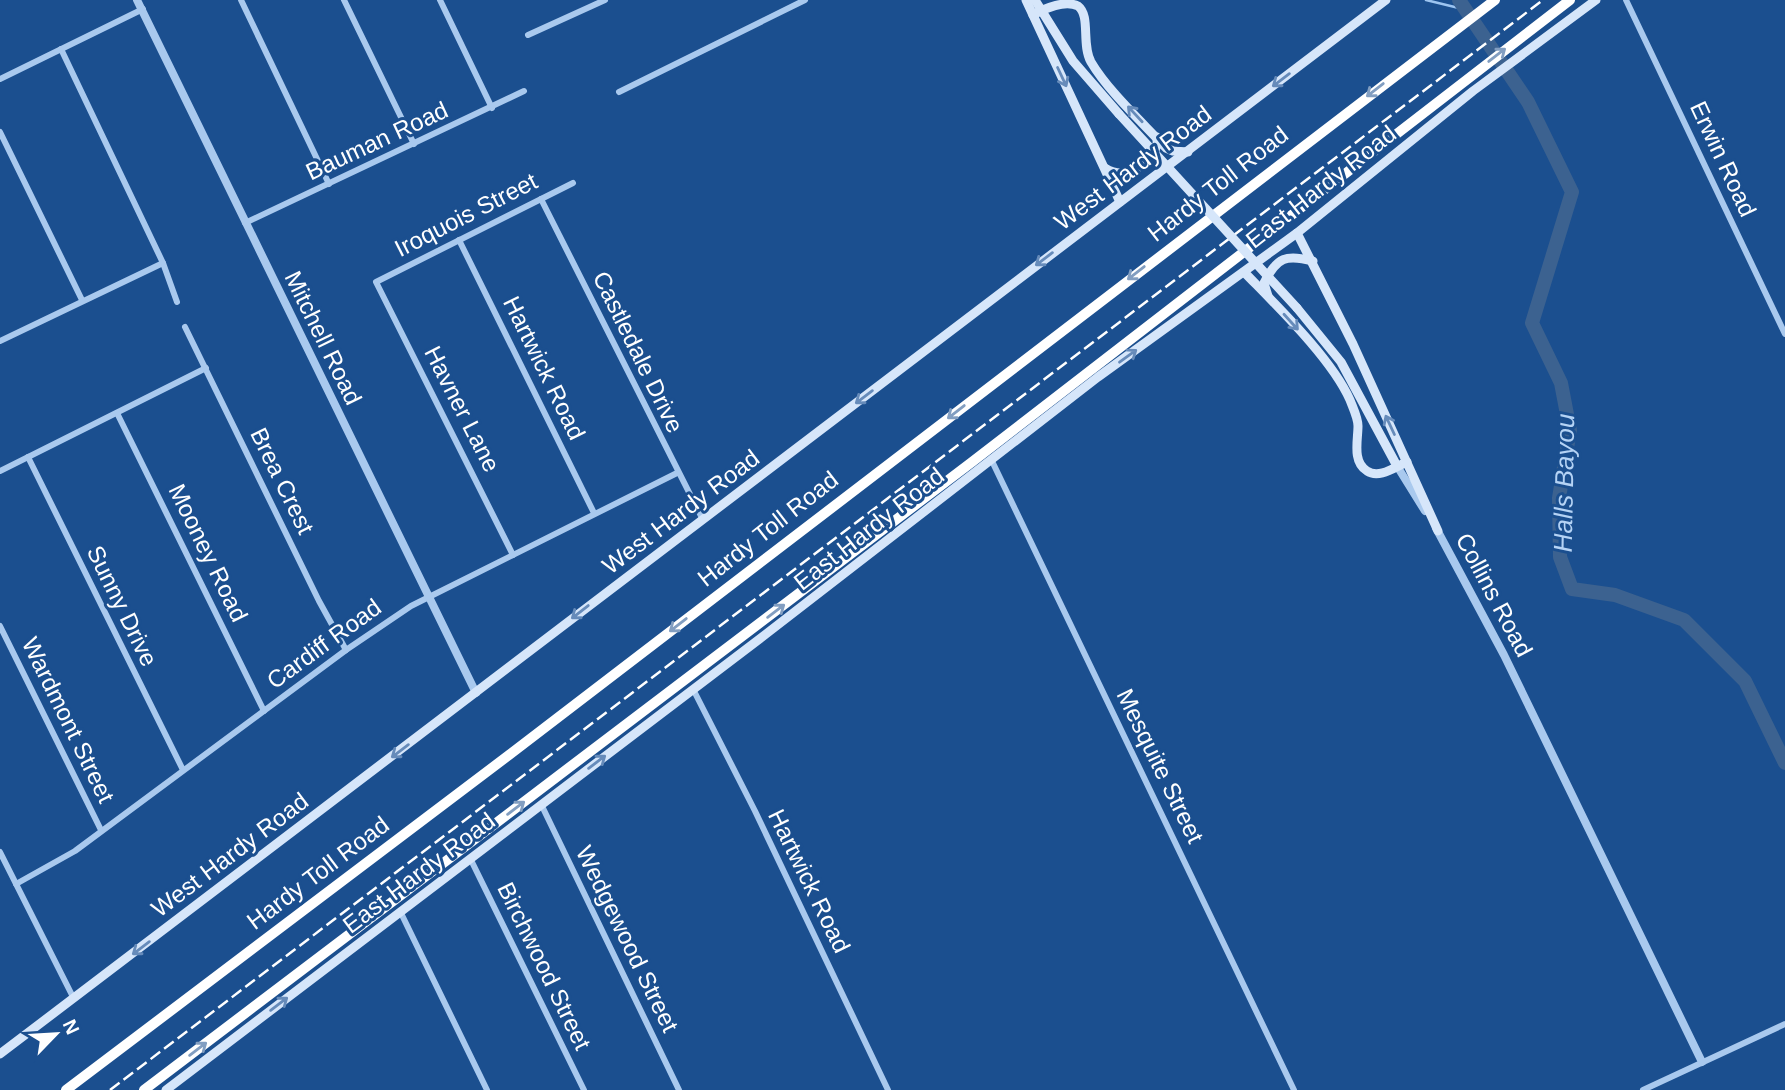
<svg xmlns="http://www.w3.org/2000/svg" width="1785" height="1090" font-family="Helvetica,sans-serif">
  <rect width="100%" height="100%" fill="#1b4f8f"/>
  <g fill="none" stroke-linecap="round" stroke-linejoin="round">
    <polyline stroke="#9cc4f0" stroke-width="2.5" points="1426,0 1467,10"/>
    <polyline stroke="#3c6290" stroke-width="14" points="1459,0 1528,102 1572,192 1532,323 1561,383 1570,430 1559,498 1560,557 1572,589 1615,595 1684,620 1745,681 1785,763"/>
    <g stroke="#a9c9ee" stroke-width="6">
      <polyline points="241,0 329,184"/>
      <polyline points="344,0 414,144"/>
      <polyline points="440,0 492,108"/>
      <polyline points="1626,0 1785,334"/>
      <polyline points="528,35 605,0"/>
      <polyline points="61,49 163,263 177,302"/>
      <polyline points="0,79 143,9"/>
      <polyline points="619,92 805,0"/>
      <polyline points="0,132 82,300"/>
      <polyline points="541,199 703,520"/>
      <polyline points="245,223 524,91"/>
      <polyline points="459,240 594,513"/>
      <polyline points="185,327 319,601 346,650"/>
      <polyline points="0,341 163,263"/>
      <polyline points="117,413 264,711"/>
      <polyline points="28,457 183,770"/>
      <polyline points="991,459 1294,1090"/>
      <polyline points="0,471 206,368"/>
      <polyline points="513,555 376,282 573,183"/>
      <polyline points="0,626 101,830"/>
      <polyline points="693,689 755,811 888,1090"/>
      <polyline points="541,804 679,1090"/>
      <polyline points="0,852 74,999"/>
      <polyline points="470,858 584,1090"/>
      <polyline points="16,884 75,851 346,650 411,606 677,473"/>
      <polyline points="400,911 487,1090"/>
      <polyline points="1643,1090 1785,1024"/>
    </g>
    <g stroke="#a9c9ee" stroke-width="8">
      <polyline points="137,0 476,693"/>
      <polyline points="1397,466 1425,511"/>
      <polyline points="1436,528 1504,655 1702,1062"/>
    </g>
    <g stroke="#d6e6fa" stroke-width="9">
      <polyline points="1026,0 1120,202"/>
      <polyline points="1035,0 1073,61 1119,114"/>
      <path d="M1033,15c12,-7 32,-15 45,-9 13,10 3,38 13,56 17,29 52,61 75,86l7,3 15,1"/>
      <path d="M1105,168c5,3 10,5 16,5 16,0 39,-19 36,-36"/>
      <polyline points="1297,233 1353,344 1438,531"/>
      <path d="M1244,272c33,34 88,87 106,128 3,8 8,18 8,26 0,14 -6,36 9,45 12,8 28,-4 40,-9"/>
      <path d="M1268,296l-4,-13c13,-26 22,-29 49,-22"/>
      <polyline points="1297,308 1341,362 1397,466"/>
      <polyline points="0,1054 1386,0"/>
      <polyline points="166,1090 766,634 1098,377 1297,233 1473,91 1596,0"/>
    </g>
    <g stroke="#fff" stroke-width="10">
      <polyline points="66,1090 509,755 1495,0"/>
      <polyline points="144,1090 972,462 1570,0"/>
    </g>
    <polyline stroke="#fff" stroke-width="2.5" stroke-dasharray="12 5" stroke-linecap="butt" points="110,1090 1543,0"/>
    <polyline stroke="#d6e6fa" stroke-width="9" points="1119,114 1297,308"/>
  </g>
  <defs><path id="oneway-shaft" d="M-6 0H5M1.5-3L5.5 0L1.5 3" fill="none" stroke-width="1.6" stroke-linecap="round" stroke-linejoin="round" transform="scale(1.75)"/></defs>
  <g stroke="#829ec1">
    <use href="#oneway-shaft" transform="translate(1497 55) rotate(-38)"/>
    <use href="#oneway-shaft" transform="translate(1375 90) rotate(142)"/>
    <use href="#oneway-shaft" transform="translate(1136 273) rotate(142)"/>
    <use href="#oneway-shaft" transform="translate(956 412) rotate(142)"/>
    <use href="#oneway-shaft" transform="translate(776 611) rotate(-37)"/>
    <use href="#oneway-shaft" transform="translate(678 625) rotate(142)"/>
    <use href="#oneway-shaft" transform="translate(516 808) rotate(-37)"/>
    <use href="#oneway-shaft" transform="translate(198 1049) rotate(-37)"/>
  </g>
  <g stroke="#668bba">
    <use href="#oneway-shaft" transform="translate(1062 77) rotate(65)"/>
    <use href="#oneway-shaft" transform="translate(1281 80) rotate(143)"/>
    <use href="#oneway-shaft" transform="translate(1135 114) rotate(-133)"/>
    <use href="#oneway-shaft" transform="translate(1044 259) rotate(143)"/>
    <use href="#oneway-shaft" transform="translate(1291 322) rotate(48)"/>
    <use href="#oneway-shaft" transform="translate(1128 356) rotate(-36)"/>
    <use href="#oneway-shaft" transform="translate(864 397) rotate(143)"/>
    <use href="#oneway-shaft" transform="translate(1390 425) rotate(-115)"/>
    <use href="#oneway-shaft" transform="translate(580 612) rotate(142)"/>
    <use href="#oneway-shaft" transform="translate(400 751) rotate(143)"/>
    <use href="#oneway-shaft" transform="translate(597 762) rotate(-37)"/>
    <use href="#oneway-shaft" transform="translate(141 948) rotate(143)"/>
    <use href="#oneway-shaft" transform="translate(279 1004) rotate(-37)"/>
  </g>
  <g text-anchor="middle" stroke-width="6" stroke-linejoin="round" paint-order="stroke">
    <g font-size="24" fill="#fff" stroke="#1b4f8f">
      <text transform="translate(377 141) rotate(-25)" y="8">Bauman Road</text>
      <text transform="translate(1723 159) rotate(65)" y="8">Erwin Road</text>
      <text transform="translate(1133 168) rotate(-37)" y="8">West Hardy Road</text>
      <text transform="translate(1218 184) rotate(-38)" y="8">Hardy Toll Road</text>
      <text transform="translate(1321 187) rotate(-38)" y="8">East Hardy Road</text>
      <text transform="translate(466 215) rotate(-27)" y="8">Iroquois Street</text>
      <text transform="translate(323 338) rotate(64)" y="8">Mitchell Road</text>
      <text transform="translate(638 352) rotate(64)" y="8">Castledale Drive</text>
      <text transform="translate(544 368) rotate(64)" y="8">Hartwick Road</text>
      <text transform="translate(462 409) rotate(63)" y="8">Havner Lane</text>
      <text transform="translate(282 481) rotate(64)" y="8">Brea Crest</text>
      <text transform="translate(681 512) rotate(-37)" y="8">West Hardy Road</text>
      <text transform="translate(768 529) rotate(-38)" y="8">Hardy Toll Road</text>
      <text transform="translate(869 529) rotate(-38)" y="8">East Hardy Road</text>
      <text transform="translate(208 553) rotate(64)" y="8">Mooney Road</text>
      <text transform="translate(1494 595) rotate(62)" y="8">Collins Road</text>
      <text transform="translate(122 606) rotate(64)" y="8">Sunny Drive</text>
      <text transform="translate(324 644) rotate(-36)" y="8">Cardiff Road</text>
      <text transform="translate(68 720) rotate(64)" y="8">Wardmont Street</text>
      <text transform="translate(1160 766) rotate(64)" y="8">Mesquite Street</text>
      <text transform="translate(230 855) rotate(-37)" y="8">West Hardy Road</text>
      <text transform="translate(318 873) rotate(-37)" y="8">Hardy Toll Road</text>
      <text transform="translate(419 873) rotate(-37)" y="8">East Hardy Road</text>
      <text transform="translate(809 881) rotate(64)" y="8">Hartwick Road</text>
      <text transform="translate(627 939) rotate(64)" y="8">Wedgewood Street</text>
      <text transform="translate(544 966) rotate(64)" y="8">Birchwood Street</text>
    </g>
    <g font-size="26" font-style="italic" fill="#b5d3f5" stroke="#1b4f8f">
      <text transform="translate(1564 483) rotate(-89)" y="9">Halls Bayou</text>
    </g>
  </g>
  <g transform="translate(56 1034) rotate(65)" stroke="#1b4f8f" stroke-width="5" paint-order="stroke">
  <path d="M0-5L12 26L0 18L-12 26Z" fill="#ffffff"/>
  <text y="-10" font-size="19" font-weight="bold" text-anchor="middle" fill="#ffffff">N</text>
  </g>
</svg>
